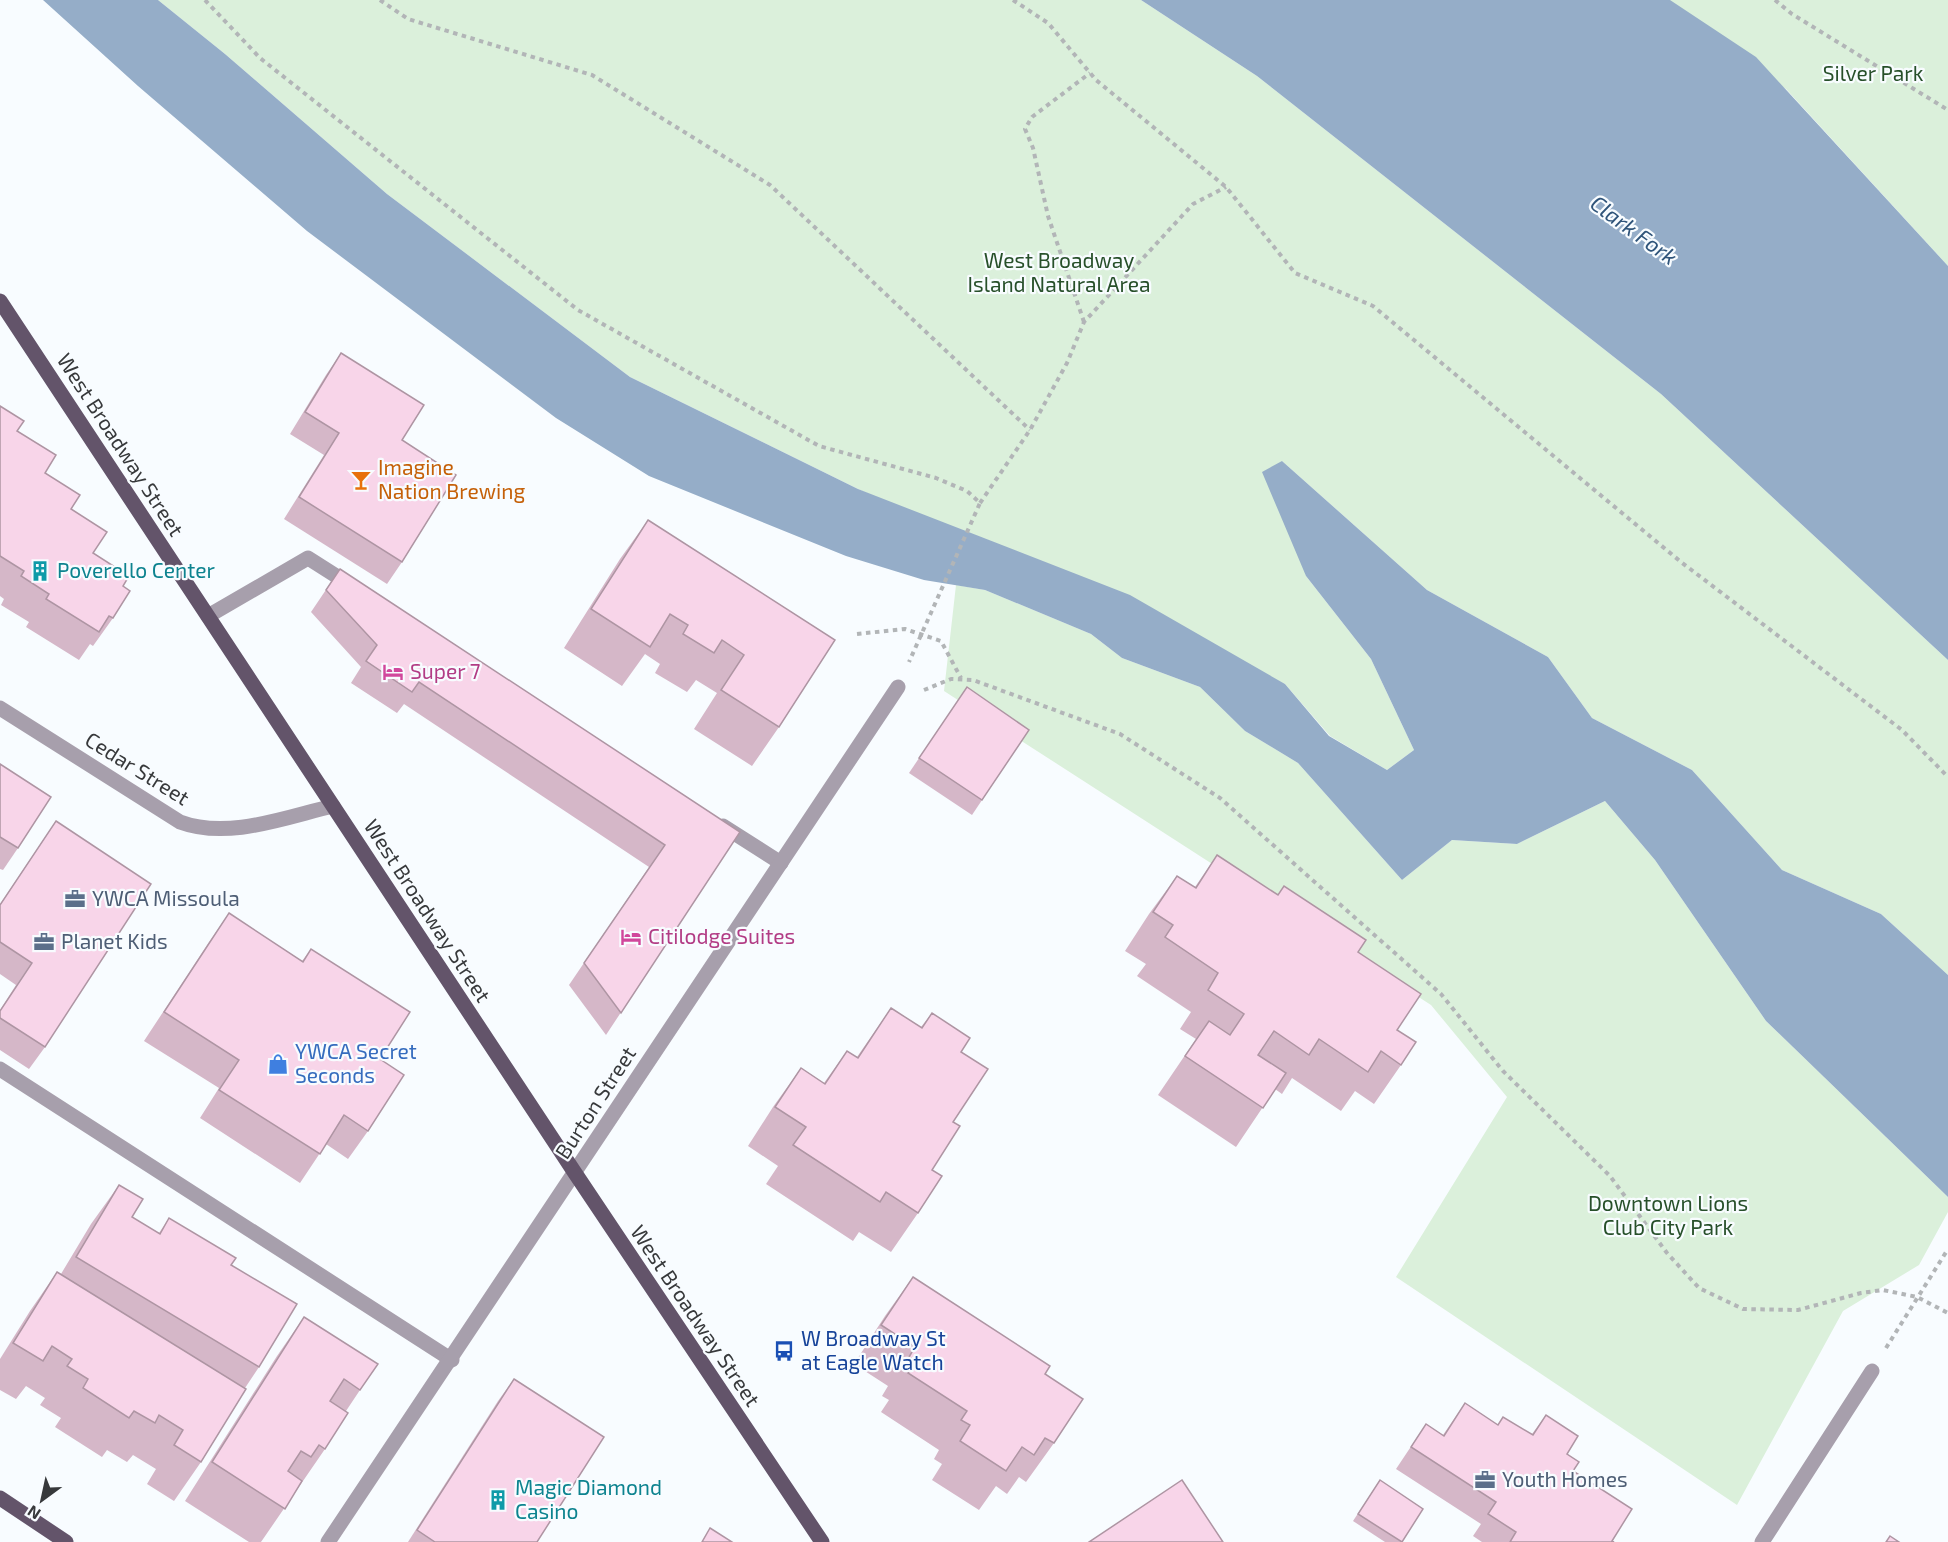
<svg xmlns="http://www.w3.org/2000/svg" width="1948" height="1542" font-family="'Exo 2',sans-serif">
  <rect width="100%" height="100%" fill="#f8fcff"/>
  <g fill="#dbf0db">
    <polygon points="158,0 1141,0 1257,76 1661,394 1948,660 1948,975 1881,914 1782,870 1692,770 1592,718 1548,657 1427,590 1282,461 1306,576 1371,659 1414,750 1387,770 1330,736 1285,684 858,489 630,377 387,194 225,54"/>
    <polygon points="1656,0 1948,0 1948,266 1786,89"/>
    <polygon points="956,585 985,590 1091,634 1122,658 1200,687 1245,731 1298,763 1402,880 1452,840 1517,844 1605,801 1655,860 1766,1021 1948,1197 1948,1212 1919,1265 1843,1311 1737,1505 1396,1277 1507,1097 1431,1005 944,691"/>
  </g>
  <g fill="#95adc8">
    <polygon points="43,0 158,0 225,54 387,194 630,377 858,489 1130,595 1285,684 1329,736 1387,770 1414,750 1371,659 1306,576 1262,472 1282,461 1427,590 1548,657 1592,718 1692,770 1782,870 1881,914 1948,975 1948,1197 1766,1021 1655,860 1605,801 1517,844 1452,840 1402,880 1298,763 1245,731 1200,687 1122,658 1091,634 985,590 924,580 846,556 649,476 556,418 307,231 138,86"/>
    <polygon points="1141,0 1670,0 1756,57 1948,266 1948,660 1661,394 1257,76"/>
  </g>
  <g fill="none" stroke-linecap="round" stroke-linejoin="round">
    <g stroke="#b2b5b7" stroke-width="4" stroke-dasharray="4.5 4.5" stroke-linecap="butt">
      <polyline points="205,0 260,58 578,310 819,446 936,478 967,491 980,503 909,662"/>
      <polyline points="380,0 408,19 592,75 770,185 1030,430"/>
      <polyline points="1013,0 1048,23 1096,80 1226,187 1295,273 1373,306 1681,562 1902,730 1948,777"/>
      <polyline points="1775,0 1792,14 1948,110"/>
      <polyline points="1084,322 1048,216 1033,148 1025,129 1032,117 1090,73"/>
      <polyline points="980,503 1030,430 1067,363 1084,322 1193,204 1226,187"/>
      <polyline points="857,634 905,629 941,641 961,678"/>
      <polyline points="924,690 951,679 973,680 1120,734 1220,798 1441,994 1503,1071 1610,1176 1667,1253 1699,1288 1743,1309 1798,1310 1861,1293 1883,1290 1917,1297 1948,1313"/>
      <polyline points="1886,1348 1948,1249"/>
    </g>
    <g stroke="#a79fac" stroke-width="15">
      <polyline points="208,616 308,558 352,586"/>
      <path d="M0,708l180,114c48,18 106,-5 153,-16"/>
      <polyline points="723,826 781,863"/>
      <polyline points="0,1069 452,1360"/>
      <polyline points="328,1542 898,687"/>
      <polyline points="1762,1542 1872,1371"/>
    </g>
    <g stroke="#63546a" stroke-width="15">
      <polyline points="0,301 575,1173 822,1542"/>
      <polyline points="0,1498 66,1542"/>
    </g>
  </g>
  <g fill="#d5b7c8">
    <polygon points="341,353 402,440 402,562 387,584 284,519 324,455 290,434 326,375"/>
    <polygon points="0,406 71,509 93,553 123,586 113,618 93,646 90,644 79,660 26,627 29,622 1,605 4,599 0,596"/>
    <polygon points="648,520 835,640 779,727 752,766 694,729 717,693 696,680 687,692 655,673 660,664 645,654 622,686 564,648 620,559"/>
    <polygon points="340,569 740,832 606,1035 569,985 649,867 404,704 397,713 351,683 361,667 311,612"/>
    <polygon points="967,687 1029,730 972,815 909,773"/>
    <polygon points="0,764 18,848 3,870 0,869"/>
    <polygon points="56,821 45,1047 29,1069 0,1050 0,1010 16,985 0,974 0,904"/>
    <polygon points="1217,855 1358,952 1397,1030 1401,1065 1374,1104 1355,1091 1341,1111 1292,1078 1282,1094 1275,1089 1236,1147 1158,1095 1196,1039 1180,1029 1191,1012 1137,976 1146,964 1125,951 1149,914 1177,876 1195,887"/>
    <polygon points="229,913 302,961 311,949 380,1059 368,1131 348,1159 326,1144 300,1183 200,1118 219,1088 144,1041 209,942"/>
    <polygon points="891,1008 921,1027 932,1013 961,1052 953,1122 932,1170 918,1213 891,1252 859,1232 853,1241 766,1184 778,1166 748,1146 773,1107 801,1068 824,1083 847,1051 857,1057"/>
    <polygon points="119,1185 132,1217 159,1233 169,1218 231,1265 259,1367 245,1388 201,1462 174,1501 147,1484 156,1469 133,1455 127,1462 107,1450 102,1457 55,1427 61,1418 40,1405 45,1398 26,1386 16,1399 0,1390 0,1359 30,1311 57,1272 61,1274 91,1224"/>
    <polygon points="913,1277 1045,1374 1054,1443 1026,1482 1019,1477 1007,1494 996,1486 979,1510 932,1480 942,1464 934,1459 939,1450 881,1412 889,1400 882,1396 888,1386 854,1364 885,1316"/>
    <polygon points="304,1317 360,1390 346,1411 325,1449 261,1542 249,1542 185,1501 277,1356"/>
    <polygon points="514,1379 537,1542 408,1542 498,1401"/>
    <polygon points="1465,1403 1498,1425 1532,1434 1546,1415 1567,1454 1573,1471 1612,1541 1614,1542 1482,1542 1473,1536 1481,1524 1396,1469 1426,1424 1443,1435"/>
    <polygon points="1380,1480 1402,1542 1385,1542 1353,1521"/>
  </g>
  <g fill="#f8d5e9" stroke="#ae95a3" stroke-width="1.5">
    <polygon points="341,353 424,405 402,440 456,475 402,562 299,497 339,433 305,412"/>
    <polygon points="0,406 24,421 17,431 56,455 45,473 80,495 71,509 107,532 93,553 129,576 123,586 130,591 113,618 109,616 99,632 46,599 49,594 21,576 24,571 0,556"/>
    <polygon points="648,520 835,640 779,727 721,690 744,655 722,640 714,653 683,634 688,625 670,614 650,647 591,609"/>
    <polygon points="340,569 740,832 621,1013 584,963 665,845 419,682 412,692 366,661 377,645 326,590"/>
    <polygon points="967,687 1029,730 982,800 919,758"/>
    <polygon points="0,764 51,797 18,848 0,837"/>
    <polygon points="56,821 151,884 45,1047 0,1018 0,1011 32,963 0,942 0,905"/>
    <polygon points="1217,855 1278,895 1284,886 1366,940 1358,952 1421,994 1397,1030 1416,1042 1401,1065 1381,1051 1368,1072 1319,1039 1309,1055 1274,1031 1258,1055 1286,1073 1263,1108 1185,1056 1209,1021 1230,1035 1244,1014 1208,990 1218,973 1165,937 1173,925 1153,912 1177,876 1196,888"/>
    <polygon points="229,913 303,962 311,949 410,1012 380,1059 404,1075 368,1131 344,1115 320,1154 219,1090 239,1060 164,1012"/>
    <polygon points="891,1008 922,1028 932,1013 970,1038 961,1052 988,1069 953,1122 960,1126 932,1170 942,1176 918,1213 886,1192 880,1202 793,1145 806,1127 775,1107 801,1068 825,1084 847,1051 858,1058"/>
    <polygon points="119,1185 143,1199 132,1217 160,1234 169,1218 236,1258 231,1265 297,1304 259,1367 76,1257"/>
    <polygon points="57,1272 246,1389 201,1462 174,1445 183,1430 159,1415 155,1423 134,1411 129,1418 83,1388 88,1379 67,1366 72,1359 52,1346 43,1361 13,1343"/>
    <polygon points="913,1277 1050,1366 1045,1374 1083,1399 1054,1443 1045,1438 1034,1455 1022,1447 1006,1471 960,1441 970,1425 961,1420 967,1411 908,1373 916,1361 909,1357 915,1347 881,1325"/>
    <polygon points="304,1317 378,1364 360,1390 344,1379 330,1401 348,1413 325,1449 319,1445 311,1457 301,1451 288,1471 302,1481 285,1509 212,1462"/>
    <polygon points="514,1379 604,1437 537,1542 435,1542 417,1530"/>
    <polygon points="1465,1403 1498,1425 1503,1417 1533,1435 1546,1415 1578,1436 1567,1454 1579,1462 1573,1471 1632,1509 1612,1541 1614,1542 1510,1542 1516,1532 1488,1514 1496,1502 1411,1447 1426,1424 1444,1436"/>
    <polygon points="1182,1480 1223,1542 1089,1542"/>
    <polygon points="1380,1480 1423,1509 1402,1542 1358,1514"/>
    <polygon points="710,1528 732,1542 702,1542"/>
    <polygon points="1890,1536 1899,1542 1886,1542"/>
  </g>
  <defs>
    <g id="bar-bare" transform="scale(1.62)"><path d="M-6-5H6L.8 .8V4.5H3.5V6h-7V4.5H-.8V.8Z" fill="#e8710a" stroke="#f8fcff" stroke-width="2.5" paint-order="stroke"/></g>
    <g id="building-bare" transform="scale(1.62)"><path d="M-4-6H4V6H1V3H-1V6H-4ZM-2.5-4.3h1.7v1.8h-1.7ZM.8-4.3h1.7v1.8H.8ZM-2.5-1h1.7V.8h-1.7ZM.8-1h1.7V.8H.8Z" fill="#0f9aa8" stroke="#f8fcff" stroke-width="2.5" paint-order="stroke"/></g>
    <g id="hotel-bare" transform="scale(1.62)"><path d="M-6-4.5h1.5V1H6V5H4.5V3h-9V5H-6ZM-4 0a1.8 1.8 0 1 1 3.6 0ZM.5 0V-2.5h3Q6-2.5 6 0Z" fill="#d1479c" stroke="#f8fcff" stroke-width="2.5" paint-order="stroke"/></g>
    <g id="office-bare" transform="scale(1.62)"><path d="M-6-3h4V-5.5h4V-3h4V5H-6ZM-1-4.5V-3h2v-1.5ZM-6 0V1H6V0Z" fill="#5c6f8a" stroke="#f8fcff" stroke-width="2.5" paint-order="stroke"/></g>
    <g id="shop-bare" transform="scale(1.62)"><path d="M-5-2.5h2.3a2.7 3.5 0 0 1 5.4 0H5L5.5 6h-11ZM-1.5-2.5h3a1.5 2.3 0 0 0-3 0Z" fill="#3f7fe0" stroke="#f8fcff" stroke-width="2.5" paint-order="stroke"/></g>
    <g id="bus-bare" transform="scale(1.62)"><path d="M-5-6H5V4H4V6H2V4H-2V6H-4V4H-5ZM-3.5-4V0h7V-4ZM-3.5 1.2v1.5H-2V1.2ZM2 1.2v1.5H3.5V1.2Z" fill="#1a4fb4" stroke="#f8fcff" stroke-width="2.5" paint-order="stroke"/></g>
  </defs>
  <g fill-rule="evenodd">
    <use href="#bar-bare" x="361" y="480"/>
    <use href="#building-bare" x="40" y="571"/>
    <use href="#hotel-bare" x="393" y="672"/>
    <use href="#office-bare" x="75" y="899"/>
    <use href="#hotel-bare" x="631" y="937"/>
    <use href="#office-bare" x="44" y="942"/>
    <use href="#shop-bare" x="278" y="1064"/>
    <use href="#bus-bare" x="784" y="1351"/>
    <use href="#office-bare" x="1485" y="1480"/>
    <use href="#building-bare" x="498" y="1500"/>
  </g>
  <g text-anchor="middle" stroke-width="4.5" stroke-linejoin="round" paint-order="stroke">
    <g font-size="21" fill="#27502a" stroke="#f8fcff">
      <text x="1873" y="81">Silver Park</text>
      <text x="1059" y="268">West Broadway<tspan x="1059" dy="24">Island Natural Area</tspan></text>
      <text x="1668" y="1211">Downtown Lions<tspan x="1668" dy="24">Club City Park</tspan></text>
    </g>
    <g font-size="21" fill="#37393b" stroke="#f8fcff">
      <text transform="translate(120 445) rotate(57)" y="7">West Broadway Street</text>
      <text transform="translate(137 769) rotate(32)" y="7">Cedar Street</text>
      <text transform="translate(427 911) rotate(57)" y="7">West Broadway Street</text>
      <text transform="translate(596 1103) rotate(-57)" y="7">Burton Street</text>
      <text transform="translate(695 1316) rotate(56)" y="7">West Broadway Street</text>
    </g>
    <g font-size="21" fill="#c56008" stroke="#f8fcff" text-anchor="start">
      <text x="378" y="475">Imagine<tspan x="378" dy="24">Nation Brewing</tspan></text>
    </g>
    <g font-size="21" fill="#0d838f" stroke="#f8fcff" text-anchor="start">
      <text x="57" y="578">Poverello Center</text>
      <text x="515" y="1495">Magic Diamond<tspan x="515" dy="24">Casino</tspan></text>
    </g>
    <g font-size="21" fill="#b23c85" stroke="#f8fcff" text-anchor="start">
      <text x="410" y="679">Super 7</text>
      <text x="648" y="944">Citilodge Suites</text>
    </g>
    <g font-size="21" fill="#4e5e75" stroke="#f8fcff" text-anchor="start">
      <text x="92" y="906">YWCA Missoula</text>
      <text x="61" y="949">Planet Kids</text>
      <text x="1502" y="1487">Youth Homes</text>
    </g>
    <g font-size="21" fill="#366cbe" stroke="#f8fcff" text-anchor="start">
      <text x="295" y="1059">YWCA Secret<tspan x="295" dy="24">Seconds</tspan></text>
    </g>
    <g font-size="21" fill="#164399" stroke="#f8fcff" text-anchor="start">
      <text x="801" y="1346">W Broadway St<tspan x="801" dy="24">at Eagle Watch</tspan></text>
    </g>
    <g font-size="22" font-style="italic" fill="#2f547a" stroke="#f8fcff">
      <text transform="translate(1634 230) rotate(36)" y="8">Clark Fork</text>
    </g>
  </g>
  <g transform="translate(42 1500) rotate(213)" stroke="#f8fcff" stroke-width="4.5" paint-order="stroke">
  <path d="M0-4.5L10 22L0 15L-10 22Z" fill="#37393b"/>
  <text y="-9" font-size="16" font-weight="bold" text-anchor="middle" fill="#37393b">N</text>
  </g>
</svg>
